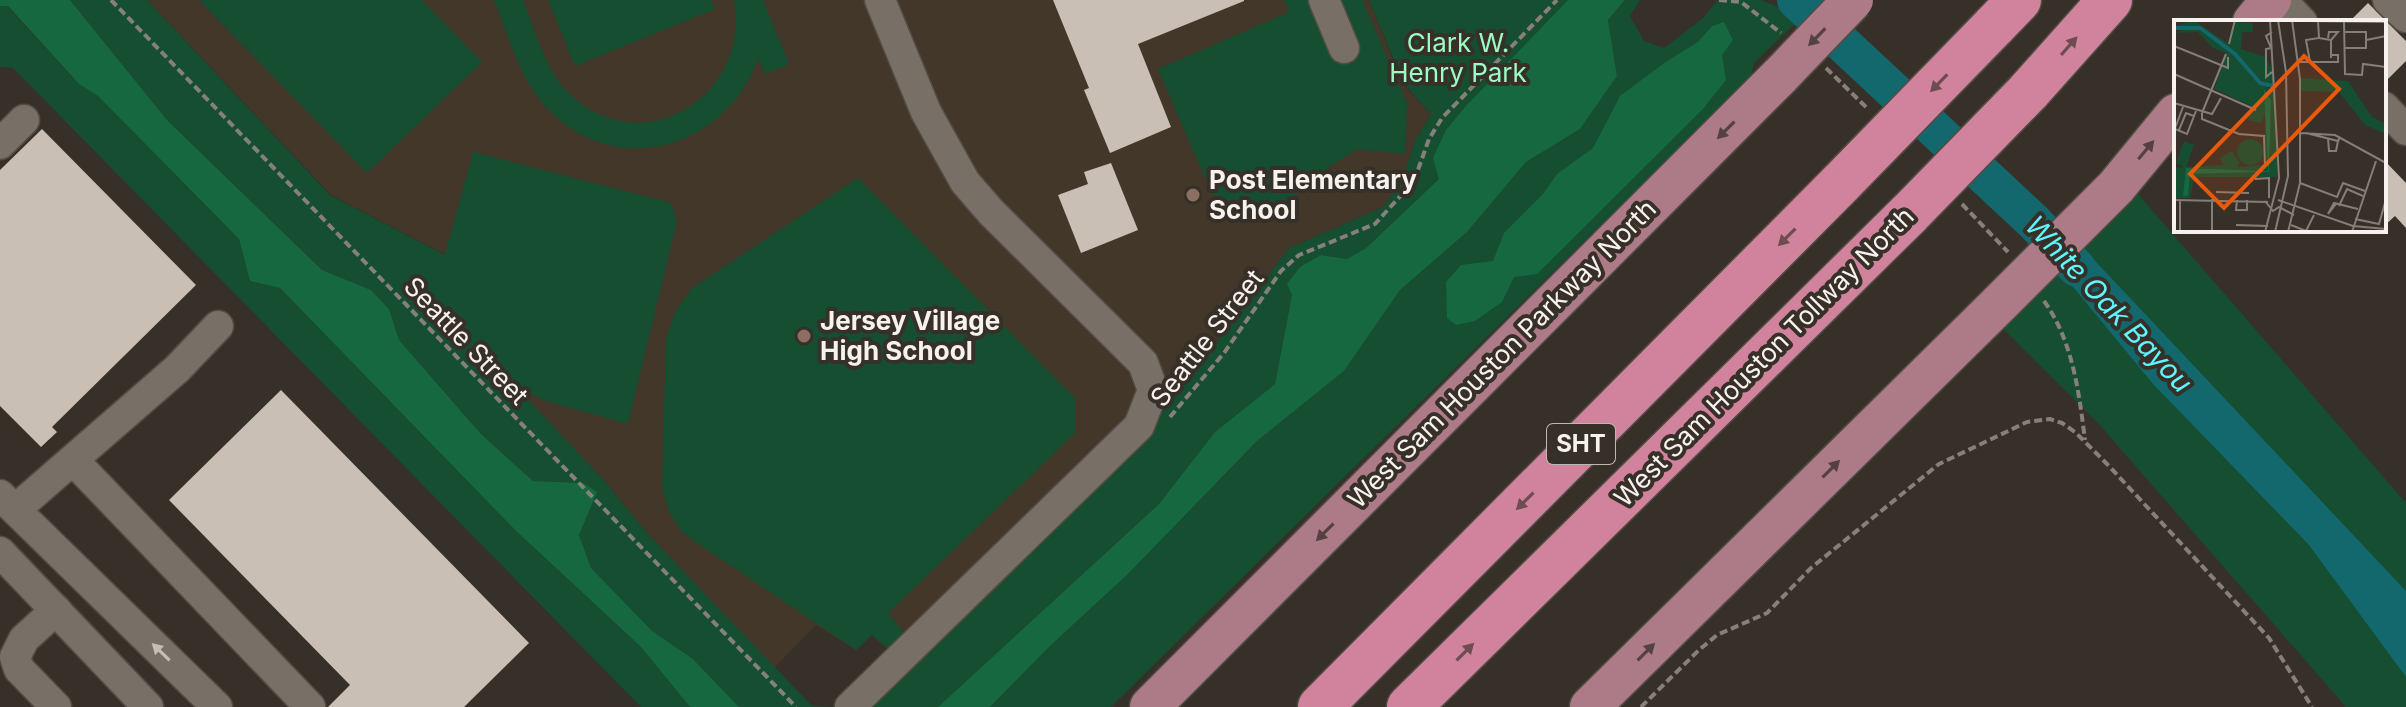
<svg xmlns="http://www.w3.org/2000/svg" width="2406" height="707" font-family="Inter,sans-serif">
  <rect width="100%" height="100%" fill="#373028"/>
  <polygon fill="#423729" points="147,0 1369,0 1403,84 1431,114 1416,139 1402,183 1383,207 1289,248 1183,386 1145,431 902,662 872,635 856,650 816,625 774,668 647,533 602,478 490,361 446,255 331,195"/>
  <g fill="#154e31">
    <polygon points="70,0 147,0 330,195 445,255 473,152 671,203 677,221 628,424 546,401 515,386 602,478 647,533 812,706 835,707 739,707 693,659 652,632 591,568 579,535 583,483 533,481 481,434 399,340 389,309 371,290 322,270 167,120"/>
    <polygon points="199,0 422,0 482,62 367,173"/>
    <path d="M494,0h29c13,33 23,74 51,98 75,64 177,-6 160,-98h29l26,64 -24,10 -7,-15c-34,92 -145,122 -213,47 -26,-29 -37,-71 -51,-106z"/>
    <polygon points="548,0 711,0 715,9 575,66"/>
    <polygon points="1284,0 1362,0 1407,103 1405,154 1357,149 1323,171 1263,222 1212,194 1158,69 1289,12"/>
    <polygon points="1369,0 1591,0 1439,179 1366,248 1347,259 1321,255 1292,295 1275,384 1215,432 1159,504 938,707 858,707 1146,431 1183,386 1289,248 1383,207 1401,183 1416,139 1431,114 1404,84"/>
    <polygon points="1625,0 1640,0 1630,16 1644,41 1664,48 1702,19 1718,0 1761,0 1802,17 1754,63 1751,77 1111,707 990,707 1051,645 1128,574 1257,441 1344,371 1400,290 1467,232 1526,162 1580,129 1617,76 1608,20"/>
    <polygon points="0,6 7,6 79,84 98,96 239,239 250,281 280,288 515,530 641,647 690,707 641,707 13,68 0,67"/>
    <polygon points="858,178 1076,399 1076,432 888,613 905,634 889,650 872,635 856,650 697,543 681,531 669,512 662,487 666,339 675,312 692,288"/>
    <polygon points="2137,193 2406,503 2406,707 2346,707 2097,422 2003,329"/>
  </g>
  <g fill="#166841">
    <polygon points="0,0 70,0 167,120 322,270 371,290 389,309 399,340 481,434 533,481 583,483 597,492 579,535 591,568 652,631 693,659 739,707 690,707 641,647 515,530 280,288 250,281 239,239 98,96 79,84 8,6 0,6"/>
    <polygon points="1568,0 1625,0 1608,20 1617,76 1580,129 1526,162 1467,232 1400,290 1344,371 1257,441 1128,574 1051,645 990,707 938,707 1159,504 1215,432 1275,384 1292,295 1287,284 1300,267 1321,255 1347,259 1366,248 1439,179 1433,158 1446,130 1465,107"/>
    <polygon points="1724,22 1733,40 1722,55 1726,80 1702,110 1537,274 1514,277 1502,302 1475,321 1456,325 1447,318 1446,282 1461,265 1493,261 1504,233 1543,194 1557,174 1593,148 1620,96 1667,61 1698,42 1712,26"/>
  </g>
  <polygon fill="#13686d" points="2083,248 2406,591 2406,677 2309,545 2153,384 2060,271"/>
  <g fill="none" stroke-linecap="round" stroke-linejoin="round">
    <polyline stroke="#13686d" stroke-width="38" points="1796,0 2034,222 2077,268"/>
  </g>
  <g fill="#c9bfb5">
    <polygon points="1053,0 1244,0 1244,1 1138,44 1171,127 1110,153 1084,90 1089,88"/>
    <polygon points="2368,3 2406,41 2406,61 2384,83 2384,22 2349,22"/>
    <polygon points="42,129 196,285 52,427 57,432 41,447 0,406 0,170"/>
    <polygon points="2384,160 2406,183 2406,228 2395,216 2384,226"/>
    <polygon points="1111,163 1138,230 1081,253 1058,195 1088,184 1084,172"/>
    <polygon points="281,390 529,643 464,707 328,707 350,685 169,500"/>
  </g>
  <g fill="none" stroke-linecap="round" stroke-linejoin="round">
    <g stroke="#524c45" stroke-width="33">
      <g id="minor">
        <polyline points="1324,0 1344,48"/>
        <polyline points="2281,0 2302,22"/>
        <polyline points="2388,0 2406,17"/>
        <polyline points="2384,107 2406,130"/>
        <polyline points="0,144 24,120"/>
        <polyline points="73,460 310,707"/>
        <polyline points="0,495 217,707"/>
        <polyline points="16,509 177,369 218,326"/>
        <polyline points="0,552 148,707"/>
        <polyline points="56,610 24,639 15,657 19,669 56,707"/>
        <polyline points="850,707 1139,426 1153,390 1143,363 991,212 965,182 926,112 880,0"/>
      </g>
    </g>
    <g stroke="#524c45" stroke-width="43">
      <g id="major">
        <polyline points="2253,22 2271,0"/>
        <polyline points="2116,187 2176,114"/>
        <polyline points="1150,707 1781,75"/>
        <polyline points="1590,707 2001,302"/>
      </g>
    </g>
    <g stroke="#524c45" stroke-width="47">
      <g id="highway">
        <polyline points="1993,27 2019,0"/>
        <polyline points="2028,92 2110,0"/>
        <polyline points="1320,707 1842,182"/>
        <polyline points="1409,707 1910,213"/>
      </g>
    </g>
    <g stroke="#868079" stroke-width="4" stroke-dasharray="8 4" stroke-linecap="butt">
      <polyline points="111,0 796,707"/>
      <polyline points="1719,0 1741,2 1781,33"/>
      <polyline points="1826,68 1868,109"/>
      <polyline points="1962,204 2008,252"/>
      <path d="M2044,301c29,40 35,92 41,139"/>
      <polyline points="1170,417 1224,353 1281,271 1299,255 1375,224 1414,181 1429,139 1442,118 1557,0"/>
      <polyline points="1641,707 1699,650 1717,635 1767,613 1811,568 1939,464 2027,422 2050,419 2062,423 2075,432 2108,465 2269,638 2312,707"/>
    </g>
    <use href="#minor" stroke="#786f66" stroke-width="30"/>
    <use href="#major" stroke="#ad7a87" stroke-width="40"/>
    <use href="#highway" stroke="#d1829d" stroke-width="44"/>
    <g stroke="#524c45" stroke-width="43" stroke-linecap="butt">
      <g id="major-bridge">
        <polyline points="1781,75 1853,0"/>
        <polyline points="2001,302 2116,187"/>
      </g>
    </g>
    <g stroke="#524c45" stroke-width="47" stroke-linecap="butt">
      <g id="highway-bridge">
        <polyline points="1842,182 1993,27"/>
        <polyline points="1910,213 2028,92"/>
      </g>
    </g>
    <use href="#major-bridge" stroke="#ad7a87" stroke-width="40"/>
    <use href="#highway-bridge" stroke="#d1829d" stroke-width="44"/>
  </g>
  <defs><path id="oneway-solid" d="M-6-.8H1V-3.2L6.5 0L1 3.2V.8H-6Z" transform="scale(2)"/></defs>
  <g fill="#544240">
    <use href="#oneway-solid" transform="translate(1817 37) rotate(134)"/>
    <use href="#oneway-solid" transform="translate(1726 130) rotate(135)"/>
    <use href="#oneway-solid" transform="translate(2146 150) rotate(-50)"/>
    <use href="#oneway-solid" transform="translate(1831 469) rotate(-45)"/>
    <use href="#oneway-solid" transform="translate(1325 532) rotate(135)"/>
    <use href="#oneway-solid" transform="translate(1646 652) rotate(-45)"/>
  </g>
  <g fill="#6d4d51">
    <use href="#oneway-solid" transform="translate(2069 46) rotate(-49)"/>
    <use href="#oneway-solid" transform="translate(1939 83) rotate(134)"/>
    <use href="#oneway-solid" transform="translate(1787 237) rotate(135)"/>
    <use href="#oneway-solid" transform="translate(1525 501) rotate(135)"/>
    <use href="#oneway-solid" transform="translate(1465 652) rotate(-45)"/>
  </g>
  <use fill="#c4beb7" href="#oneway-solid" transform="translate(161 652) rotate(-136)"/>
  <g fill="#8d6e63" stroke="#373028" stroke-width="3">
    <circle cx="1193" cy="195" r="8"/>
    <circle cx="804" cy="336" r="8"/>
  </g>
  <g text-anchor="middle" stroke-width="8" stroke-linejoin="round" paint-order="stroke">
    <rect fill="#373028" stroke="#bdb8b2" stroke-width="2" x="1547" y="424" width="68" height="40" rx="6"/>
    <g font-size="24" font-weight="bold" fill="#f7f2ed">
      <text x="1581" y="452">SHT</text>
    </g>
    <g font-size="26" fill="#9afdc3" stroke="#373028">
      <text x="1458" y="52">Clark W.<tspan x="1458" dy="30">Henry Park</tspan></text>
    </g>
    <g font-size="26" font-weight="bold" fill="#f7f2ed" stroke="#373028" text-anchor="start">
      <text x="1209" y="189">Post Elementary<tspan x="1209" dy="30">School</tspan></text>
      <text x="820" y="330">Jersey Village<tspan x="820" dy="30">High School</tspan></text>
    </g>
    <g font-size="26" fill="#f7f2ed" stroke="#373028">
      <text transform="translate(1207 338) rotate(-52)" y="9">Seattle Street</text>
      <text transform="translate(466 341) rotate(46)" y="9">Seattle Street</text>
      <text transform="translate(1502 354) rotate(-45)" y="9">West Sam Houston Parkway North</text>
      <text transform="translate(1764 357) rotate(-45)" y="9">West Sam Houston Tollway North</text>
    </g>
    <g font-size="28" font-style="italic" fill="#62f4fc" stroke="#373028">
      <text transform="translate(2109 304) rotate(47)" y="10">White Oak Bayou</text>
    </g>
  </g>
  <g transform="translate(2174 20)">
    <rect width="212" height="212" fill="#373028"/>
    <path d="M19,0l36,24 6,-22 18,1v9h-11l-1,17 24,8 11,21 -5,7 -17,-8 -20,-25 -32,-24 -28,-1zM20,7l40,27 19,25 15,7v9l8,-9 1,91h-83l-4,21h-16v-30l10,-1 -8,-4 8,-22 10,4 -8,22 37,-2 -3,-7 12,-7 8,12 -4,4 29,-2v-51l-4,9 -13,-3 2,-15 -36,-16 13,-36 -14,-5 -15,-16 -24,1zM92,69l5,13 -2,70 -79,2 -2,22h-4l3,-28 81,3zM127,58l47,3 24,36 14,7v10l-21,-9 -26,-33 -38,-1zM63 132a13 13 0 1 1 26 0a13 13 0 1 1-26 0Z" fill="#154e31" fill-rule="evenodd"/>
    <path d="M90,69l7,11 -2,72 -79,2 -2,22h-5l3,-28 82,3z" fill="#166841"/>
    <path fill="none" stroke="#13686d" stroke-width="4" d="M0,8h26l35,26 25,29 13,3"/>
    <path fill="none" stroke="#847e77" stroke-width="2" d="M63,0l149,2M170,1l1,53 17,1 1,-11 23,3M98,12l-6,4 5,12 -5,1v28l6,-5M170,12h22v8l20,-4M145,18l12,2v18M154,18l1,-6h9l-7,8M55,24l6,-24M0,26l54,22v-11M170,28h22v-8M124,42h40v-7h-6M136,42l-4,-22 13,-2 -1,-17M0,54l82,36M0,83l38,11 9,-16M28,93v6l37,15 25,2 1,30M28,93l24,-59M1,109l12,5 9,-23M5,110l7,-17 8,3M0,111l9,-24M126,113l35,2 51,28M132,113l32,8 2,-4M154,118l1,13h7l2,-10M81,159l14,-1v20M126,163l37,14 6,-14 22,8M42,172l33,1M38,179v33M0,180l94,2M6,180v32M63,180l-1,10h11v-10M104,180l75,26 33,3M91,181l8,10 6,-4 15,8M162,184l-8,10 6,-11 24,6M165,186l8,-17 16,7M181,199l24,5 7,-25M62,205l32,1M117,205l15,6 8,-16M91,212l14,-54 -9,-158M101,212l13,-56 -2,-104 -8,-52M114,212l12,-49v-104l-8,-59M178,212l24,-71"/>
    <path fill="#e8590c" fill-opacity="0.15" stroke="#e8590c" stroke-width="4" d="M130,36l35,33 -115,119 -34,-34z"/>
    <rect width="212" height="212" fill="none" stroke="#f7f2ed" stroke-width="4"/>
  </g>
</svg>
